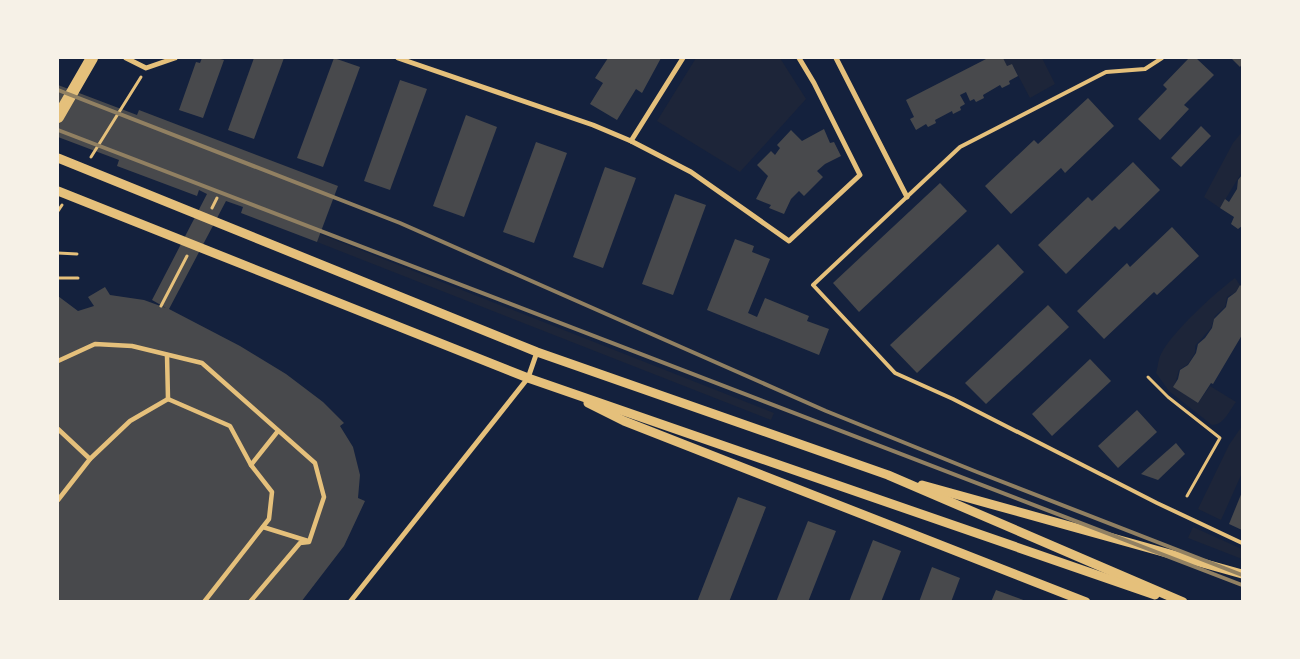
<svg xmlns="http://www.w3.org/2000/svg" width="1300" height="659" font-family="Jost,sans-serif">
  <rect width="100%" height="100%" fill="#14213d"/>
  <g fill="#1d2539">
    <polygon points="696,58 780,58 806,99 740,172 657,121"/>
    <polygon points="1003,58 1042,58 1055,84 1030,98 1012,64 1007,66"/>
    <polygon points="1242,132 1242,172 1220,208 1204,197 1233,143"/>
    <polygon points="320,234 774,413 771,420 317,242"/>
    <path d="M1235,278l5,7 -4,7 -9,5 -2,10 -10,9 -4,12 -16,18v7l-7,11 -9,6 -5,17 24,16 12,-17 26,16c-7,9 -12,23 -24,23l-43,-34 -13,-18c2,-6 2,-13 5,-19 11,-22 54,-61 74,-76z"/>
    <polygon points="1242,426 1242,473 1221,520 1198,509 1229,445"/>
    <polygon points="1193,527 1242,549 1242,559 1188,538"/>
  </g>
  <g fill="#48494c">
    <polygon points="202,58 216,58 224,60 203,118 179,110 196,62 200,63"/>
    <polygon points="254,58 284,58 254,139 228,130"/>
    <polygon points="334,58 360,67 323,167 297,158"/>
    <polygon points="608,58 661,58 642,93 636,89 617,120 590,104 603,83 595,78"/>
    <polygon points="988,58 1003,58 1007,66 1012,64 1018,76 1009,81 1010,84 1002,88 1000,85 983,95 984,98 976,102 974,99 970,101 966,92 960,95 965,104 960,107 961,110 953,114 952,111 935,120 936,123 928,127 926,124 916,130 910,119 914,117 906,100"/>
    <polygon points="1189,58 1196,58 1214,75 1184,105 1189,109 1160,140 1138,119 1167,89 1163,85"/>
    <polygon points="1231,58 1242,58 1242,64 1240,67"/>
    <polygon points="400,80 427,89 390,190 364,181"/>
    <polygon points="58,85 137,115 139,110 338,186 317,242 241,213 243,207 226,201 169,309 240,346 286,374 323,402 344,423 340,426 353,447 360,475 358,498 365,501 344,546 301,602 58,602 58,296 78,311 94,306 88,297 105,287 110,295 144,300 166,308 152,300 207,194 199,190 197,196 117,166 119,160 58,137"/>
    <polygon points="1088,98 1114,126 1065,173 1061,168 1011,214 985,186 1034,140 1038,144"/>
    <polygon points="466,115 497,127 464,217 433,206"/>
    <polygon points="1201,126 1211,136 1181,167 1171,158"/>
    <polygon points="824,129 830,143 834,142 841,156 825,164 817,171 823,177 804,196 799,191 791,199 784,214 769,208 771,205 756,199 768,176 757,165 771,151 775,155 780,148 777,145 791,130 802,141"/>
    <polygon points="536,142 567,153 534,243 503,232"/>
    <polygon points="1133,162 1160,190 1119,230 1115,226 1066,274 1038,245 1088,197 1092,201"/>
    <polygon points="605,167 636,178 603,268 573,257"/>
    <polygon points="1242,175 1242,226 1238,229 1231,224 1234,217 1220,208 1225,199 1229,202 1237,189 1238,180"/>
    <polygon points="940,183 967,211 859,312 833,283"/>
    <polygon points="675,194 706,205 673,295 642,284"/>
    <polygon points="1172,227 1199,256 1157,295 1154,292 1104,339 1077,311 1127,263 1130,267"/>
    <polygon points="735,239 754,246 752,252 770,259 748,313 757,317 765,298 809,316 807,321 829,329 819,355 707,310"/>
    <polygon points="998,244 1024,272 917,373 890,345"/>
    <polygon points="1240,285 1242,287 1242,335 1213,384 1211,383 1198,403 1173,387 1178,379 1180,370 1188,365 1196,353 1198,344 1205,338 1212,328 1214,319 1226,307 1228,298 1236,292"/>
    <polygon points="1048,305 1069,327 986,404 965,383"/>
    <polygon points="1090,359 1111,381 1052,436 1032,414"/>
    <polygon points="1137,410 1157,432 1118,468 1098,446"/>
    <polygon points="1176,443 1185,454 1158,480 1141,474"/>
    <polygon points="1242,492 1242,530 1229,524"/>
    <polygon points="738,497 766,507 729,602 697,602"/>
    <polygon points="808,521 836,531 808,602 776,602"/>
    <polygon points="873,540 901,551 881,602 849,602"/>
    <polygon points="932,567 960,578 951,602 919,602"/>
    <polygon points="996,590 1026,601 1026,602 991,602"/>
  </g>
  <g fill="none" stroke-linecap="round" stroke-linejoin="round">
    <g stroke="#e5c07b" stroke-width="3">
      <polyline points="91,157 141,77"/>
      <polyline points="212,208 217,198"/>
      <polyline points="58,211 62,205"/>
      <polyline points="58,253 77,254"/>
      <polyline points="58,278 78,278"/>
      <polyline points="161,306 187,256"/>
      <polyline points="1148,377 1168,397 1220,438 1187,496"/>
    </g>
    <polyline stroke="#e5c07b" stroke-width="4" points="1162,58 1145,69 1106,72 960,147 813,285 895,373 953,399 1157,503 1242,543"/>
    <g stroke="#e5c07b" stroke-width="4.5">
      <polyline points="167,355 168,399"/>
      <polyline points="58,361 95,344 132,346 202,363 315,463 324,497 309,542 300,543 250,602"/>
      <polyline points="58,429 90,459"/>
      <polyline points="251,465 278,431"/>
      <polyline points="58,500 90,459 130,421 168,399 230,426 251,465 272,492 269,519 204,602"/>
      <polyline points="263,527 308,541"/>
    </g>
    <g stroke="#e5c07b" stroke-width="5">
      <polyline points="126,58 146,68 175,58"/>
      <polyline points="398,58 593,125 631,141 691,172 789,241 860,175 814,83 799,58"/>
      <polyline points="836,58 907,197"/>
      <polyline points="631,141 683,58"/>
      <polyline points="350,602 528,378 537,352"/>
    </g>
    <g stroke="#e5c07b" stroke-width="9">
      <polyline points="58,158 537,352 888,475 1183,602"/>
      <polyline points="58,191 528,378 1155,595"/>
      <polyline points="588,403 624,421 1086,602"/>
      <polyline points="922,485 1242,574"/>
    </g>
    <polyline stroke="#e5c07b" stroke-width="12" points="58,117 92,58"/>
    <g stroke="#918062" stroke-width="4">
      <polyline points="58,90 400,223 826,411 977,472 1242,575"/>
      <polyline points="58,130 1242,585"/>
    </g>
  </g>
  <rect width="1300" height="659" fill="none" stroke="#f6f1e7" stroke-width="118"/>
</svg>
